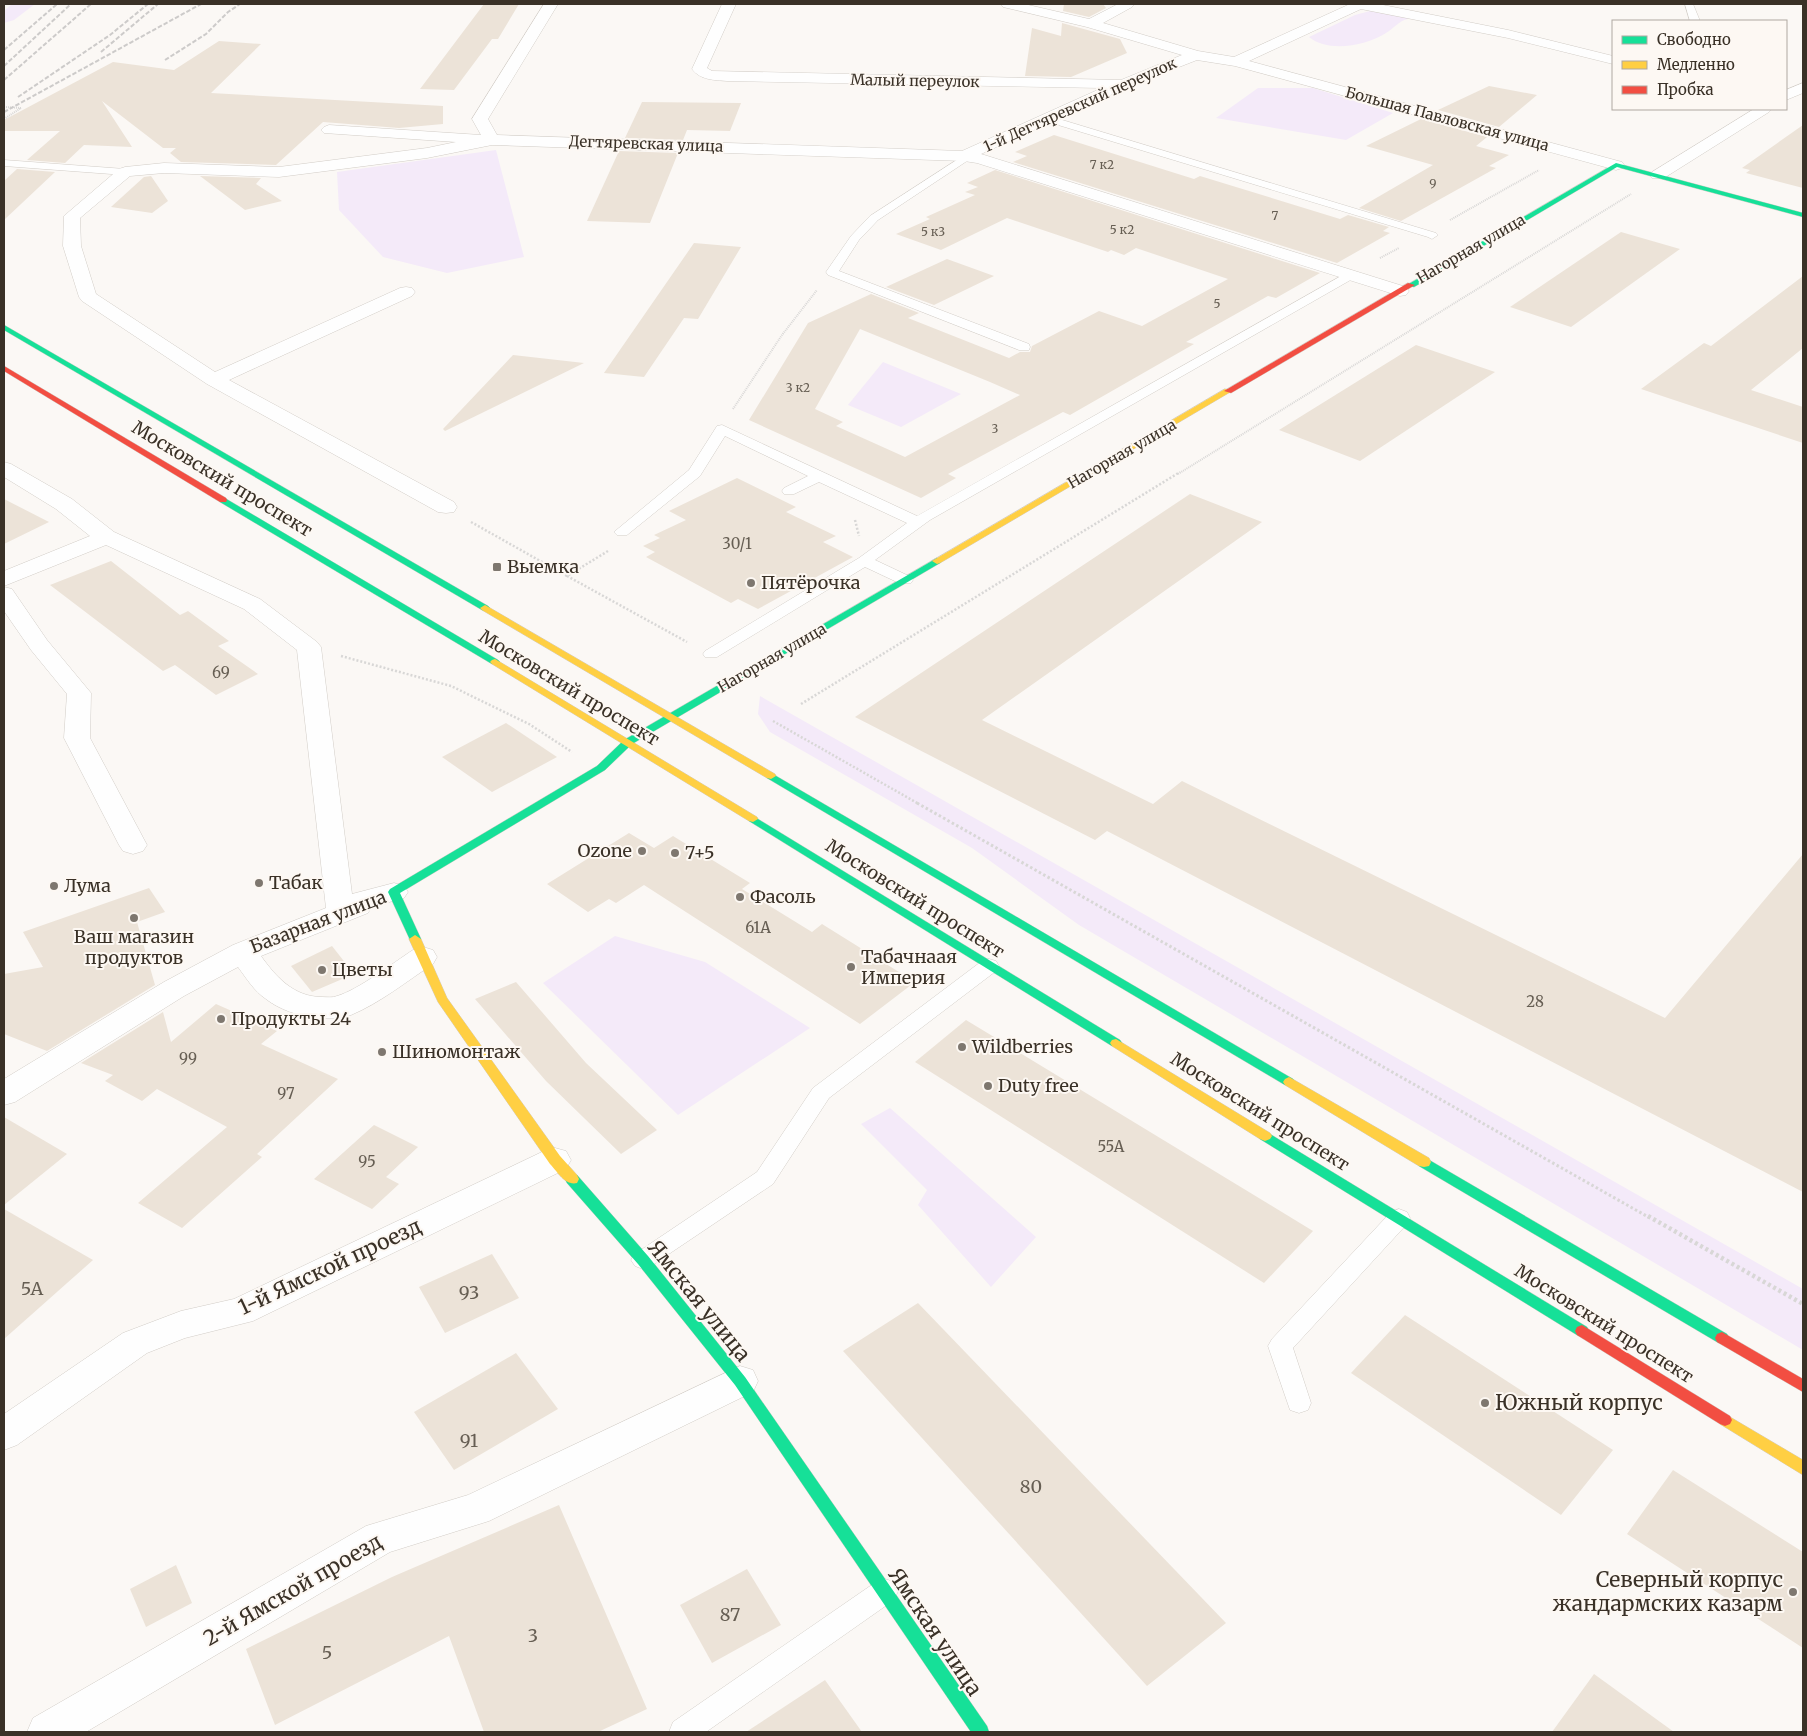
<svg xmlns="http://www.w3.org/2000/svg" width="1807" height="1736" font-family="Merriweather,serif">
  <rect width="100%" height="100%" fill="#fbf8f5"/>
  <g fill="#f4eaf9">
    <polygon points="12,4 35,4 14,20 4,23 4,11"/>
    <path d="M1370,11l43,7c-13,1 -16,8 -27,15 -20,13 -58,20 -77,4l46,-22z"/>
    <polygon points="1258,88 1313,88 1393,113 1346,140 1216,118"/>
    <polygon points="496,150 524,257 447,273 383,257 339,210 337,172"/>
    <polygon points="883,362 961,394 901,427 848,405"/>
    <polygon points="760,696 1803,1289 1803,1350 1079,925 972,848 770,732 758,714"/>
    <polygon points="615,936 705,962 810,1028 678,1115 543,983"/>
    <polygon points="890,1108 1036,1237 991,1287 918,1205 927,1190 861,1124"/>
  </g>
  <g fill="#ece3d8" fill-rule="evenodd">
    <polygon points="484,4 519,4 498,39 492,39 454,90 420,89"/>
    <polygon points="1064,4 1103,4 1106,8 1089,17 1063,11"/>
    <polygon points="1062,23 1120,39 1127,53 1071,77 1025,76 1032,28 1061,36"/>
    <polygon points="219,41 261,44 211,93 443,106 443,124 399,128 323,122 276,165 181,162 170,153 176,148 163,148 102,101 132,147 84,145 65,163 27,160 60,131 4,131 4,120 113,62 174,70"/>
    <polygon points="1489,86 1537,95 1499,127 1438,110"/>
    <polygon points="642,102 741,103 730,131 687,130 683,140 625,138"/>
    <polygon points="1421,119 1487,137 1476,146 1509,155 1489,166 1496,168 1401,221 1359,208 1433,165 1366,146"/>
    <polygon points="1803,125 1803,188 1746,173 1750,170 1742,168"/>
    <polygon points="1054,135 1194,179 1200,176 1340,219 1348,215 1389,227 1383,231 1390,233 1337,263 1013,162 1027,156 1015,152"/>
    <polygon points="619,151 678,153 650,223 587,221"/>
    <polygon points="17,169 55,172 4,220 4,181"/>
    <path d="M995,170l325,103 -44,25 -8,-2 -82,46 8,2 -124,71 -7,-3 -115,62 8,4 -35,20 -172,-78 59,-97 63,-29 48,19 -11,5 101,40 11,-6h10l2,-6 67,-35 43,15 86,-47 -92,-31 -12,7 -13,-5 -3,2 -101,-34 -66,32 -45,-16 34,-15 -4,-2 49,-22 -10,-3 13,-5 -11,-4zM860,329l130,53 30,13 -115,62 -69,-31 7,-4 -28,-13z"/>
    <polygon points="151,176 168,201 152,213 111,207 144,177"/>
    <polygon points="200,176 261,178 256,184 282,201 245,210"/>
    <polygon points="1621,232 1680,249 1571,327 1510,307"/>
    <polygon points="694,243 741,247 698,319 684,318 644,377 604,373"/>
    <polygon points="947,259 994,276 934,305 886,287"/>
    <polygon points="1803,276 1803,348 1751,390 1803,407 1803,443 1641,389 1704,343 1711,346"/>
    <polygon points="1416,345 1495,372 1360,461 1279,430"/>
    <polygon points="513,355 584,363 445,431 443,429"/>
    <polygon points="737,478 796,507 786,512 836,536 823,542 853,557 758,609 738,599 731,603 646,557 655,552 643,546 660,538 654,535 686,520 669,511"/>
    <polygon points="1190,494 1262,522 982,720 1153,804 1182,781 1665,1018 1803,854 1803,1192 1107,831 1095,840 855,717"/>
    <polygon points="4,499 49,522 4,544"/>
    <polygon points="111,561 180,615 188,611 229,641 218,646 258,674 216,695 175,665 163,671 50,585"/>
    <polygon points="506,723 557,757 492,792 442,757"/>
    <polygon points="629,833 654,848 673,836 750,883 742,889 812,932 822,924 915,982 860,1024 644,885 616,903 609,899 588,912 547,884"/>
    <polygon points="149,888 165,912 137,922 155,985 47,1051 4,1034 4,974 43,967 23,932"/>
    <polygon points="332,946 354,974 312,992 291,966"/>
    <polygon points="516,982 586,1063 657,1130 621,1154 546,1081 475,999"/>
    <polygon points="216,1004 277,1031 261,1044 338,1079 257,1154 262,1157 182,1228 138,1203 227,1127 157,1089 142,1101 105,1081 113,1075 81,1063 163,1012 171,1042"/>
    <polygon points="966,1020 1313,1231 1264,1283 915,1062"/>
    <polygon points="4,1117 67,1154 4,1205"/>
    <polygon points="374,1125 418,1147 386,1177 399,1184 372,1209 314,1179"/>
    <polygon points="4,1209 93,1260 4,1339"/>
    <polygon points="492,1254 519,1298 445,1333 419,1287"/>
    <polygon points="918,1303 1226,1623 1147,1686 843,1351"/>
    <polygon points="1405,1315 1613,1450 1561,1515 1351,1373"/>
    <polygon points="516,1353 558,1409 454,1470 414,1412"/>
    <polygon points="1673,1470 1803,1552 1803,1648 1627,1534"/>
    <polygon points="559,1505 647,1709 598,1732 484,1732 449,1636 275,1725 246,1649 392,1577"/>
    <polygon points="176,1565 192,1603 146,1627 130,1589"/>
    <polygon points="747,1569 781,1625 712,1663 680,1605"/>
    <polygon points="1594,1674 1674,1732 1552,1732"/>
    <polygon points="825,1680 862,1732 746,1732"/>
  </g>
  <g fill="none" stroke-linecap="round" stroke-linejoin="round">
    <g stroke="#d2cdc7" stroke-width="1">
      <g id="lane">
        <polygon points="1685,4 1693,4 1700,21 1690,21"/>
        <polygon points="1049,116 1436,233 1438,235 1432,239 1428,237 1045,121 1044,119"/>
        <polygon points="966,154 970,155 971,157 970,159 878,220 859,240 839,271 1029,344 1030,347 1029,350 1019,350 828,275 826,272 851,236 870,216"/>
        <polygon points="4,160 125,169 131,172 125,175 4,166"/>
        <polygon points="1350,271 1354,272 1356,275 1354,278 930,520 875,560 911,577 913,580 911,583 899,583 865,567 717,657 705,657 703,654 705,651 859,558 907,523 819,482 794,494 784,494 782,491 784,488 808,476 725,436 700,476 627,535 617,535 614,532 689,470 717,426 722,425 917,516"/>
        <polygon points="989,959 996,961 999,966 996,971 829,1098 773,1184 651,1266 643,1269 635,1266 631,1260 635,1254 757,1172 813,1088 982,961"/>
        <polygon points="1399,1209 1407,1212 1410,1218 1407,1224 1293,1348 1311,1403 1308,1410 1299,1413 1290,1410 1268,1346 1272,1339 1391,1212"/>
        <polygon points="885,1579 894,1582 898,1591 894,1600 706,1732 669,1732 673,1722 876,1582"/>
      </g>
    </g>
    <g stroke="#d2cdc7" stroke-width="1">
      <g id="street">
        <path d="M544,4h14l-70,115 9,16 465,16 140,-63 -375,-7c-13,-1 -27,-1 -35,-12l30,-65h14l-29,64 5,3 409,9 61,-25 -95,-28 -84,-20 -2,-3h23l65,15 29,-15h16l-2,3 -29,16 95,28 36,6 116,-53h28l130,26 105,26v8l-105,-26 -147,-29 -112,52 373,101 2,3 -2,3 -6,2 -381,-104 -38,-6 -69,27 -147,67 425,133 3,4 -3,4 -6,1 -423,-133 -13,-2 -472,-16 -65,13 -148,19 -115,-4 -34,3 -50,42 1,28 15,48 119,78 185,-84 6,-1 6,1 3,4 -3,4 -183,84 225,122 3,5 -3,5 -8,1 -8,-1 -231,-128 -125,-83 -3,-4 -16,-51 1,-30 55,-47 6,-2 39,-4 115,4 148,-19 29,-6 -132,-9 -3,-3 3,-3 5,-2 152,10 -9,-16z"/>
        <polygon points="1803,83 1803,93 1786,100 1786,90"/>
        <polygon points="1754,109 1772,109 1769,112 1664,178 1652,178 1650,175 1652,172"/>
        <path d="M4,462l7,2 61,35 42,33 146,67 57,43 4,5 31,247 42,-11 10,3 4,6 -4,6 -33,9 -3,6 -107,43c15,21 33,41 61,41 5,0 11,1 15,-1 21,-6 56,-33 76,-46l10,-3 10,3 4,7 -4,7c-26,17 -53,39 -82,51 -25,9 -65,0 -85,-16 -12,-8 -19,-20 -28,-32l-54,29 -169,106 -11,3v-26l160,-97 69,-37 93,-37 -29,-258 -53,-41 -138,-64 -102,41v-15l86,-35 -34,-27 -52,-32z"/>
        <polygon points="4,587 12,589 47,640 91,693 90,738 147,845 143,851 133,854 123,851 119,845 64,738 67,694 31,650 4,611"/>
        <polygon points="555,1148 566,1151 571,1160 566,1169 253,1321 185,1338 147,1353 17,1445 4,1450 4,1414 123,1333 181,1311 234,1299 544,1151"/>
        <polygon points="740,1366 753,1370 758,1381 753,1392 489,1521 390,1552 86,1732 27,1732 33,1718 366,1526 468,1495"/>
      </g>
    </g>
    <g stroke="#d2cdc7" stroke-width="1">
      <g id="fast">
        <polygon points="1616,163 1803,213 1803,217 1617,167 1414,287 1407,285"/>
        <polygon points="4,325 488,606 490,608 485,611 482,610 4,330"/>
        <polygon points="223,497 498,660 500,662 498,664 492,664 220,502 219,500"/>
        <polygon points="937,558 942,561 940,563 632,744 605,770 400,893 421,939 419,942 411,942 388,892 390,889 597,766 624,740"/>
        <polygon points="771,773 1293,1079 1295,1082 1293,1085 1285,1085 767,778 766,776 767,774"/>
        <polygon points="753,816 1120,1040 1122,1043 1120,1046 1112,1046 749,821 748,819"/>
        <polygon points="1265,1131 1587,1327 1589,1331 1587,1335 1582,1337 1577,1335 1260,1139 1258,1136 1260,1133"/>
        <polygon points="1424,1157 1727,1334 1729,1338 1727,1342 1722,1344 1717,1342 1419,1166 1417,1162 1419,1158"/>
        <polygon points="572,1174 577,1175 648,1256 745,1377 987,1726 989,1732 971,1732 735,1385 638,1264 567,1183 565,1179 567,1175"/>
      </g>
    </g>
    <g stroke="#d2cdc7" stroke-width="1">
      <g id="slow">
        <polygon points="1225,389 1232,391 940,563 937,564 932,561"/>
        <polygon points="485,605 775,774 776,776 771,779 767,778 482,610 480,608"/>
        <polygon points="495,659 757,817 758,819 753,822 749,821 492,664 490,662 492,660"/>
        <path d="M415,935l6,4 26,59 113,158 17,19 2,4 -2,4c-12,3 -20,-12 -27,-19l-112,-162 -29,-63z"/>
        <polygon points="1116,1039 1270,1133 1272,1136 1270,1139 1265,1141 1260,1139 1112,1046 1110,1043 1112,1040"/>
        <polygon points="1289,1077 1429,1158 1431,1162 1429,1166 1424,1167 1419,1166 1285,1085 1283,1082 1285,1079"/>
        <polygon points="1725,1414 1803,1460 1803,1475 1720,1424 1718,1420 1720,1416"/>
      </g>
    </g>
    <g stroke="#d2cdc7" stroke-width="1">
      <g id="jam">
        <polygon points="1408,283 1415,285 1231,393 1224,391"/>
        <polygon points="4,366 226,498 227,500 226,502 220,502 4,371"/>
        <polygon points="1582,1325 1730,1416 1732,1420 1730,1424 1725,1426 1720,1424 1577,1335 1575,1331 1577,1327"/>
        <polygon points="1722,1332 1803,1379 1803,1392 1717,1342 1715,1338 1717,1334"/>
      </g>
    </g>
    <g stroke="#d8d7d6" stroke-width="2" stroke-dasharray="1 1" stroke-linecap="butt">
      <polyline points="4,107 21,108"/>
      <polyline points="4,119 21,108"/>
      <polyline points="1450,220 1539,170"/>
      <polyline points="1380,258 1399,248"/>
      <polyline points="733,409 782,335 817,290"/>
      <polyline points="1178,474 1631,194"/>
    </g>
    <g stroke="#d8d7d6" stroke-width="2.5" stroke-dasharray="2 2" stroke-linecap="butt">
      <polyline points="855,520 859,536"/>
      <polyline points="471,522 567,576"/>
      <polyline points="608,551 567,576 687,642"/>
      <polyline points="341,656 451,686 529,724 572,752"/>
      <polyline points="801,704 1180,472"/>
      <polyline points="773,721 919,804"/>
    </g>
    <polyline stroke="#d8d7d6" stroke-width="3" stroke-dasharray="2.5 2.5" stroke-linecap="butt" points="917,803 1650,1218"/>
    <polyline stroke="#d8d7d6" stroke-width="4.5" stroke-dasharray="3 3" stroke-linecap="butt" points="1648,1216 1803,1304"/>
    <use href="#lane" fill="#fefefe" fill-rule="evenodd"/>
    <use href="#street" fill="#fefefe" fill-rule="evenodd"/>
    <use href="#fast" fill="#16e098" fill-rule="evenodd"/>
    <use href="#slow" fill="#ffcf43" fill-rule="evenodd"/>
    <use href="#jam" fill="#f24e42" fill-rule="evenodd"/>
    <g stroke="#cdcbca" stroke-width="2" stroke-dasharray="4.5 2" stroke-linecap="butt">
      <polyline points="4,50 57,4"/>
      <polyline points="101,52 158,4"/>
      <polyline points="165,60 206,34 228,12 240,4"/>
      <polyline points="4,66 71,4"/>
      <polyline points="4,80 91,4"/>
      <polyline points="18,97 110,35 148,4"/>
      <polyline points="4,112 201,4"/>
    </g>
  </g>
  <g fill="#7e776f" stroke="#fdf8f3" stroke-width="2">
    <rect x="492" y="562" width="10" height="10" rx="2.5"/>
    <circle cx="751" cy="583" r="5"/>
    <circle cx="642" cy="851" r="5"/>
    <circle cx="675" cy="853" r="5"/>
    <circle cx="259" cy="883" r="5"/>
    <circle cx="54" cy="886" r="5"/>
    <circle cx="740" cy="897" r="5"/>
    <circle cx="134" cy="918" r="5"/>
    <circle cx="851" cy="967" r="5"/>
    <circle cx="322" cy="970" r="5"/>
    <circle cx="221" cy="1019" r="5"/>
    <circle cx="962" cy="1047" r="5"/>
    <circle cx="382" cy="1052" r="5"/>
    <circle cx="988" cy="1086" r="5"/>
    <circle cx="1485" cy="1403" r="5"/>
    <circle cx="1793" cy="1592" r="5"/>
  </g>
  <g text-anchor="middle" stroke-width="4" stroke-linejoin="round" paint-order="stroke">
    <g font-size="12" fill="#665e53">
      <text x="1102" y="169">7 к2</text>
      <text x="1433" y="188">9</text>
      <text x="1275" y="220">7</text>
      <text x="1122" y="234">5 к2</text>
      <text x="933" y="236">5 к3</text>
      <text x="1217" y="308">5</text>
      <text x="798" y="392">3 к2</text>
      <text x="995" y="433">3</text>
    </g>
    <g font-size="15" fill="#3a3127" stroke="#fdf8f3">
      <text transform="translate(915 81) rotate(1)" y="5">Малый переулок</text>
      <text transform="translate(1080 105) rotate(-24)" y="5">1-й Дегтяревский переулок</text>
      <text transform="translate(1447 119) rotate(15)" y="5">Большая Павловская улица</text>
      <text transform="translate(646 144) rotate(2)" y="5">Дегтяревская улица</text>
      <text transform="translate(1471 249) rotate(-30)" y="5">Нагорная улица</text>
      <text transform="translate(1122 454) rotate(-30)" y="5">Нагорная улица</text>
      <text transform="translate(772 658) rotate(-30)" y="5">Нагорная улица</text>
    </g>
    <g font-size="15" fill="#665e53">
      <text x="737" y="549">30/1</text>
      <text x="221" y="678">69</text>
      <text x="758" y="933">61А</text>
      <text x="1535" y="1007">28</text>
      <text x="188" y="1064">99</text>
      <text x="286" y="1099">97</text>
      <text x="1111" y="1152">55А</text>
      <text x="367" y="1167">95</text>
    </g>
    <g font-size="18" fill="#3a3127" stroke="#fdf8f3">
      <text transform="translate(222 479) rotate(31)" y="6">Московский проспект</text>
      <text transform="translate(569 688) rotate(31)" y="6">Московский проспект</text>
      <text transform="translate(915 899) rotate(32)" y="6">Московский проспект</text>
      <text transform="translate(318 922) rotate(-21)" y="6">Базарная улица</text>
      <text transform="translate(1260 1112) rotate(32)" y="6">Московский проспект</text>
      <text transform="translate(1604 1324) rotate(32)" y="6">Московский проспект</text>
    </g>
    <g font-size="18" fill="#3a3127" stroke="#fdf8f3" text-anchor="start">
      <text x="507" y="573">Выемка</text>
      <text x="761" y="589">Пятёрочка</text>
      <text x="632" y="857" text-anchor="end">Ozone</text>
      <text x="685" y="859">7+5</text>
      <text x="269" y="889">Табак</text>
      <text x="64" y="892">Лума</text>
      <text x="750" y="903">Фасоль</text>
      <text x="134" y="943" text-anchor="middle">Ваш магазин<tspan x="134" dy="21">продуктов</tspan></text>
      <text x="861" y="963">Табачнаая<tspan x="861" dy="21">Империя</tspan></text>
      <text x="332" y="976">Цветы</text>
      <text x="231" y="1025">Продукты 24</text>
      <text x="972" y="1053">Wildberries</text>
      <text x="392" y="1058">Шиномонтаж</text>
      <text x="998" y="1092">Duty free</text>
    </g>
    <g font-size="18" fill="#665e53">
      <text x="32" y="1295">5А</text>
      <text x="469" y="1299">93</text>
      <text x="469" y="1447">91</text>
      <text x="1031" y="1493">80</text>
      <text x="730" y="1621">87</text>
      <text x="533" y="1642">3</text>
      <text x="327" y="1659">5</text>
    </g>
    <g font-size="21" fill="#3a3127" stroke="#fdf8f3">
      <text transform="translate(330 1267) rotate(-25)" y="7">1-й Ямской проезд</text>
      <text transform="translate(699 1301) rotate(51)" y="7">Ямская улица</text>
      <text transform="translate(293 1590) rotate(-30)" y="7">2-й Ямской проезд</text>
      <text transform="translate(935 1632) rotate(56)" y="7">Ямская улица</text>
    </g>
    <g font-size="21" fill="#3a3127" stroke="#fdf8f3" text-anchor="start">
      <text x="1495" y="1410">Южный корпус</text>
      <text x="1783" y="1587" text-anchor="end">Северный корпус<tspan x="1783" dy="24">жандармских казарм</tspan></text>
    </g>
  </g>
  <rect width="1807" height="1736" fill="none" stroke="#3a3127" stroke-width="10"/>
  <rect x="1612" y="20" width="175" height="90" fill="#fdf8f3" stroke="#afa8a1"/>
  <rect x="1622" y="36" width="25" height="8" fill="#16e098" stroke="#afa8a1"/>
  <text x="1657" y="45" font-size="15" fill="#3a3127">Свободно</text>
  <rect x="1622" y="61" width="25" height="8" fill="#ffcf43" stroke="#afa8a1"/>
  <text x="1657" y="70" font-size="15" fill="#3a3127">Медленно</text>
  <rect x="1622" y="86" width="25" height="8" fill="#f24e42" stroke="#afa8a1"/>
  <text x="1657" y="95" font-size="15" fill="#3a3127">Пробка</text>
</svg>
